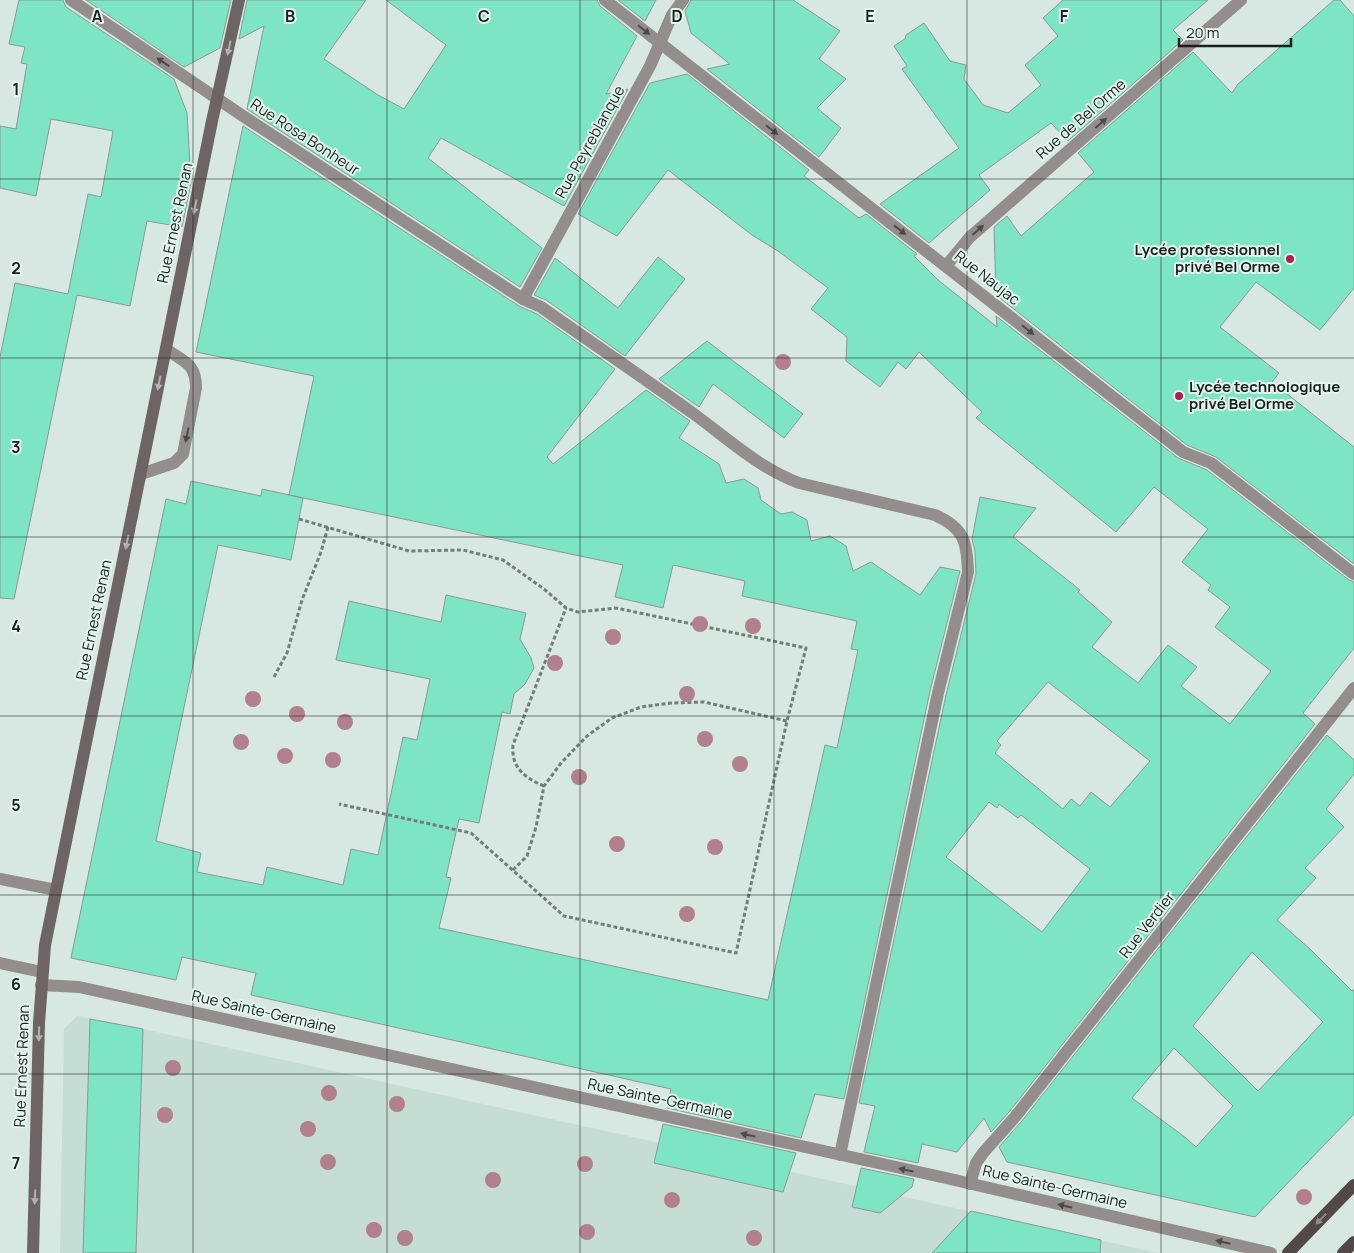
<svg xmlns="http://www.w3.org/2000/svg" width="1354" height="1253" font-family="Manrope,sans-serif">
  <rect width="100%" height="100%" fill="#d7e7e1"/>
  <polygon fill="#c5ddd4" points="77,1016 143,1029 1158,1253 60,1253 64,1029"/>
  <g fill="#7de5c4" stroke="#8b9994" fill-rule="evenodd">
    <polygon points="19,0 63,0 66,7 174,79 187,113 191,183 182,227 147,221 130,306 77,295 14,599 0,598 0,357 15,283 68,294 88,194 101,197 113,131 51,119 36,196 0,188 0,126 16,129 27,64 21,63 25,47 9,44"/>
    <polygon points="86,0 231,0 220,48 184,67"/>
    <polygon points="247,0 366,0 324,59 378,95 404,109 446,45 386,0 597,0 600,6 637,36 606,94 628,89 564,206 441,138 428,158 542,248 520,287 247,109 264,26 239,39"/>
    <polygon points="618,0 656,0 645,21"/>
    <polygon points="691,0 793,0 840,31 819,59 846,79 817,108 841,128 819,157 707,69 730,64 691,33 685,11"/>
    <polygon points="1063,0 1208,0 1173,30 1183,40 1068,141 1051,123 979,175 990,190 929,243 880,204 959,148 902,69 907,66 894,46 905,39 906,35 924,23 950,61 966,65 964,79 983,105 1008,113 1041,85 1025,65 1058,36 1043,18"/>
    <polygon points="1334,0 1340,0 1354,16 1354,288 1320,330 1256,282 1220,327 1279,373 1272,382 1354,447 1354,564 1216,457 1187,445 996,295 994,227 1007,216 1021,236 1094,172 1078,153 1193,52 1232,93 1238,84"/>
    <path d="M687,74l122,96 -5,6 55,42 7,-4 51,40 -3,2 24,24 59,47 -1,-11 182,142 29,12 142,110 5,2v66l-51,65 12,11 -306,388 -18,20 -7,-14 -27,34 -35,-8 -4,19 -54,-11 11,-46 -16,-3 87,-408 30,-121 -1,-23 -3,-12 8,-42 56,11 -23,29 67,53 -2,2 34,30 -20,25 46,36 30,-38 29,22 -16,19 49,38 41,-53 -56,-44 15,-20 -22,-17 3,-5 -29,-23 26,-33 -54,-42 -38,45 -140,-114 6,-6 -63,-60 -13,17 -8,-7 -18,25 -34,-26 1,-24 -36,-28 17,-21 -50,-37 -26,-16 -84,-65 -51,66 -39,-22 72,-131zM1048,682l102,79 -40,46 -19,-15 -11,14 -9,-7 -8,10 -68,-56 6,-8 -4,-4zM989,802l8,6 2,-4 19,14 3,-3 69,54 -48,63 -96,-75z"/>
    <polygon points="243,126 519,306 537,314 615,369 547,457 553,464 646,390 690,421 679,438 719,464 726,483 744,479 758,488 761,500 781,514 792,512 807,520 811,541 830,536 846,546 853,571 871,562 920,595 940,567 960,571 930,691 844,1099 815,1094 801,1138 667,1108 671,1089 251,995 256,973 182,957 176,980 71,958 166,499 186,504 191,481 261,496 262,489 303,498 291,560 218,545 156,841 201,853 197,872 263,885 267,867 343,885 351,849 378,855 403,737 417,740 430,679 336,660 349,601 441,622 446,595 526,613 520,639 531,658 534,668 525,684 514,694 510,714 502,712 479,823 459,819 446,877 451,878 439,928 768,1000 825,745 837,748 858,650 851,649 857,621 742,596 745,581 673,565 663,608 615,597 623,565 289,495 314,376 196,352"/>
    <polygon points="658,257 685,279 625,356 546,300 534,295 555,258 618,308"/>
    <polygon points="707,341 803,414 784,438 713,384 699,407 659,379"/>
    <path d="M1327,735l27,25v14l-28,35 18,18 -39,41 11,10 -39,42 33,29 42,42 2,-2v125l-99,103 -248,-55 -8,-15 22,-25zM1252,952l71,70 -65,69 -65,-65zM1174,1048l59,58 -37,41 -10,-9 -54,-40z"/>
    <polygon points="90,1019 143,1029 136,1253 83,1253"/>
    <polygon points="663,1124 796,1153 783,1192 654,1163"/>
    <polygon points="861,1168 914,1179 912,1187 880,1213 852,1207"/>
    <polygon points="971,1211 1101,1240 1100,1253 932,1253"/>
  </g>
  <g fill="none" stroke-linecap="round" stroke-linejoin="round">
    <g stroke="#737d79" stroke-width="3" stroke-dasharray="4 2.5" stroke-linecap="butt">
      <polyline points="299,519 409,551 463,550 503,560 544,589 566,608 578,612 616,608 806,648 787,721 736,953 564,916 471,833 339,804"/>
      <polyline points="274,677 287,653 302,600 321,552 328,527"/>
      <path d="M544,786c-19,-8 -33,-18 -31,-41l53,-137"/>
      <polyline points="513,870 527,856 536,827 544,786 561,763 587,736 612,718 641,707 671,703 704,702 787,721"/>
    </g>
    <g stroke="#938d8d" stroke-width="12">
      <path d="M523,299l18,8c51,36 103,71 153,107 34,25 65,54 105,69l136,32c29,13 32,26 33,57l-30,121 -98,462"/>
      <path d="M141,474l33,-11 9,-9 13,-66c0,-25 -12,-26 -30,-39"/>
      <polyline points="0,879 56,890"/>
      <polyline points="0,963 42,972"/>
    </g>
    <g stroke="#938d8d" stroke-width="12">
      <polyline points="71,0 243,116 523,299 650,66 672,15 683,0"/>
      <polyline points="605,0 1164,437 1183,452 1211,463 1354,574"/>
      <polyline points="946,266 970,237 1241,0"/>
      <polyline points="41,985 79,987 946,1178 1271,1253"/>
      <polyline points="970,1184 976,1163 983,1153 1015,1117 1354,688"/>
    </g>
    <polyline stroke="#6e6465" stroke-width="12" points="33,1253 39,1023 45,945 212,121 239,0"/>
    <g stroke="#534849" stroke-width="12">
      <polyline points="1288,1253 1354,1185"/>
      <polyline points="1343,1253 1354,1242"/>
    </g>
  </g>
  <g fill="#b2808d">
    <circle cx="783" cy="362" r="8"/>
    <circle cx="700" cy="624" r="8"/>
    <circle cx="753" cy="626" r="8"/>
    <circle cx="613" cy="637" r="8"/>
    <circle cx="555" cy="663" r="8"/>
    <circle cx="687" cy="694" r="8"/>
    <circle cx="253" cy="699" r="8"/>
    <circle cx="297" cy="714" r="8"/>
    <circle cx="345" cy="722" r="8"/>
    <circle cx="705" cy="739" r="8"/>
    <circle cx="241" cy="742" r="8"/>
    <circle cx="285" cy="756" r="8"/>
    <circle cx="333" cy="760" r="8"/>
    <circle cx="740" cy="764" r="8"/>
    <circle cx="579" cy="777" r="8"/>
    <circle cx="617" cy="844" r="8"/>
    <circle cx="715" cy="847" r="8"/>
    <circle cx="687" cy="914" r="8"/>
    <circle cx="173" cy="1068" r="8"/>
    <circle cx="329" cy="1093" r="8"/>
    <circle cx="397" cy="1104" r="8"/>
    <circle cx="165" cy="1115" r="8"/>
    <circle cx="308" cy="1129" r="8"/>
    <circle cx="328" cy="1162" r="8"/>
    <circle cx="585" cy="1164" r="8"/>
    <circle cx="493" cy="1180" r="8"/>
    <circle cx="1304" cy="1197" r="8"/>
    <circle cx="672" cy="1200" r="8"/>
    <circle cx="374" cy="1230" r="8"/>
    <circle cx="587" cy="1232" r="8"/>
    <circle cx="405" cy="1238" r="8"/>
    <circle cx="754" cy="1238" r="8"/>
  </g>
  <defs><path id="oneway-solid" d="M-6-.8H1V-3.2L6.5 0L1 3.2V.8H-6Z" transform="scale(1.25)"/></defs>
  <g fill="#4a4b4a">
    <use href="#oneway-solid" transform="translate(644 30) rotate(38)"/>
    <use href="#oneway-solid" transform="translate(163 62) rotate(-146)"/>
    <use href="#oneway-solid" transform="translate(1101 123) rotate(-41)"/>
    <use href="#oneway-solid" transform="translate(772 130) rotate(38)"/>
    <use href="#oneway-solid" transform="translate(900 230) rotate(38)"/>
    <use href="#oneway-solid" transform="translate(978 230) rotate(-41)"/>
    <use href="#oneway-solid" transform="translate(1028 330) rotate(38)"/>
    <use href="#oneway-solid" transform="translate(187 435) rotate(102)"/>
    <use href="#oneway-solid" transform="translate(748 1135) rotate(-168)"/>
    <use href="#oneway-solid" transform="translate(906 1170) rotate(-168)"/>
    <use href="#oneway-solid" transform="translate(1065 1206) rotate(-167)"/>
    <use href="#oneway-solid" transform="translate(1223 1242) rotate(-167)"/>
  </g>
  <g fill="#afb3b0">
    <use href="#oneway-solid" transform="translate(229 48) rotate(102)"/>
    <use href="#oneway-solid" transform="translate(195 207) rotate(102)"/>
    <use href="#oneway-solid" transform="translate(159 383) rotate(101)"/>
    <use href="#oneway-solid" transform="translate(127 542) rotate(102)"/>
    <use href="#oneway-solid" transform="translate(39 1034) rotate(91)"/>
    <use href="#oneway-solid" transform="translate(35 1197) rotate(92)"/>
  </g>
  <use fill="#8d8d8b" href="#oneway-solid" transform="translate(1321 1219) rotate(134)"/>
  <path fill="none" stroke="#191f1d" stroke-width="1" stroke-opacity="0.55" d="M193,0v1253M387,0v1253M580,0v1253M774,0v1253M967,0v1253M1161,0v1253M0,179h1354M0,358h1354M0,537h1354M0,716h1354M0,895h1354M0,1074h1354"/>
  <g fill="#b01f4f" stroke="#e4f4ee" stroke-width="2">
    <circle cx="1290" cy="259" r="5"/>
    <circle cx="1179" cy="396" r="5"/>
  </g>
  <g text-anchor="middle" stroke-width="4" stroke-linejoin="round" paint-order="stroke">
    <g font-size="15" fill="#191f1d" stroke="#e4f4ee">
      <text transform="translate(1081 119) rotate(-41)" y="5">Rue de Bel Orme</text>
      <text transform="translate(305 137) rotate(33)" y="5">Rue Rosa Bonheur</text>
      <text transform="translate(590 142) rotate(-61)" y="5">Rue Peyreblanque</text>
      <text transform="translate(175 223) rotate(-78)" y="5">Rue Ernest Renan</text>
      <text transform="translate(987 278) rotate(38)" y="5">Rue Naujac</text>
      <text transform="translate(94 620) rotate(-78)" y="5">Rue Ernest Renan</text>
      <text transform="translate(1147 925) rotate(-52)" y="5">Rue Verdier</text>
      <text transform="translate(264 1012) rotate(13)" y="5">Rue Sainte-Germaine</text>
      <text transform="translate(22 1066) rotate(-88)" y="5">Rue Ernest Renan</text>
      <text transform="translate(660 1099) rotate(12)" y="5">Rue Sainte-Germaine</text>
      <text transform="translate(1055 1187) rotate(13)" y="5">Rue Sainte-Germaine</text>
    </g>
    <g font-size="15" font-weight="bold" fill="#191f1d" stroke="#e4f4ee" text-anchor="end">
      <text x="1280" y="255">Lycée professionnel<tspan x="1280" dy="17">privé Bel Orme</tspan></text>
      <text x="1189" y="392" text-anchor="start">Lycée technologique<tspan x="1189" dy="17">privé Bel Orme</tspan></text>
    </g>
  </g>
  <g font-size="16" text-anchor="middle" font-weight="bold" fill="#191f1d" stroke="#e4f4ee" stroke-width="4" stroke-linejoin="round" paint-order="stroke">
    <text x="97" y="22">A</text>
    <text x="290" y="22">B</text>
    <text x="484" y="22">C</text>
    <text x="677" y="22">D</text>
    <text x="870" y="22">E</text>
    <text x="1064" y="22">F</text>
    <text x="16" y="95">1</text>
    <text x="16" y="274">2</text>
    <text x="16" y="453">3</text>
    <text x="16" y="632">4</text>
    <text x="16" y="811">5</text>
    <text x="16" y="990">6</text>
    <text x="16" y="1169">7</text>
  </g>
  <path d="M1179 38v8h112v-8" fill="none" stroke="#191f1d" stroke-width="2.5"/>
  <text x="1186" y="38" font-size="15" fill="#191f1d" stroke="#e4f4ee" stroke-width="4" paint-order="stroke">20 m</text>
</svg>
